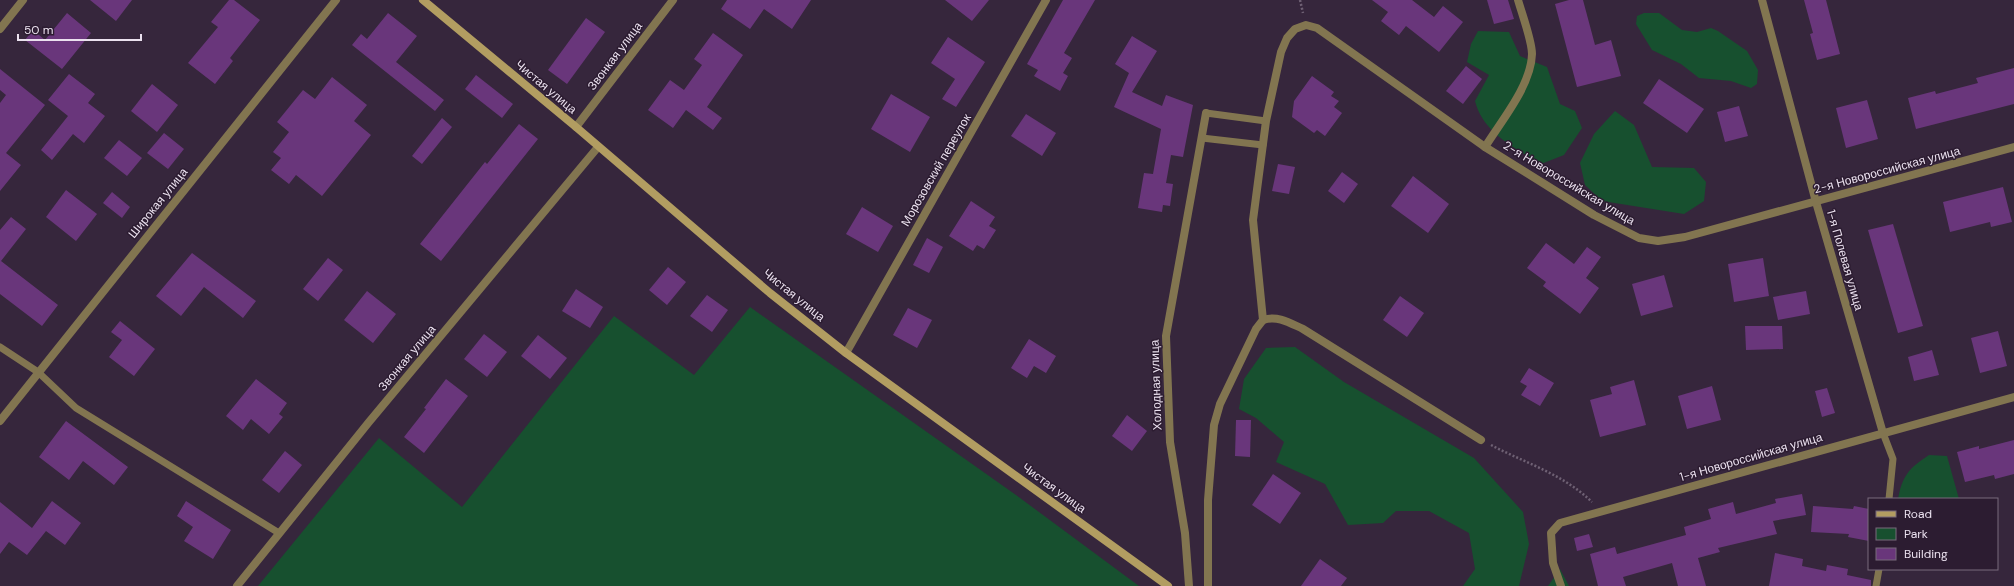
<svg xmlns="http://www.w3.org/2000/svg" width="2014" height="586" font-family="'DM Sans',sans-serif">
  <rect width="100%" height="100%" fill="#36263c"/>
  <g fill="#17502f">
    <polygon points="1644,13 1659,13 1682,30 1697,32 1711,28 1718,31 1747,51 1758,70 1757,84 1751,88 1731,81 1699,78 1681,64 1652,50 1636,24 1637,16"/>
    <path d="M1478,31l31,1 11,24 27,11 13,37 15,7 7,17 -18,27 -23,9c-26,-16 -58,-31 -66,-63l14,-26 -22,-13 4,-18z"/>
    <polygon points="1615,111 1634,125 1652,167 1694,168 1706,182 1704,201 1684,214 1602,201 1585,185 1580,163 1594,134"/>
    <polygon points="750,307 1016,495 1139,586 258,586 379,438 462,507 614,316 694,375"/>
    <polygon points="1295,347 1344,382 1474,458 1523,512 1529,544 1519,586 1463,586 1475,569 1469,533 1429,511 1396,511 1383,523 1348,525 1325,484 1276,462 1284,442 1256,418 1239,409 1244,379 1266,348"/>
    <path d="M1929,455l18,1 12,43h-61c4,-23 11,-31 31,-44z"/>
    <polygon points="1560,569 1569,586 1548,586"/>
  </g>
  <g fill="#69367b">
    <polygon points="90,0 132,0 116,21"/>
    <polygon points="229,0 234,0 260,20 230,58 233,61 215,84 188,63 218,27 211,22"/>
    <polygon points="727,0 811,0 792,29 764,9 750,29 721,9"/>
    <polygon points="945,0 989,0 972,21"/>
    <polygon points="1063,0 1095,0 1064,53 1072,58 1063,73 1068,76 1060,91 1034,76 1038,70 1027,64"/>
    <polygon points="1372,0 1412,0 1434,17 1443,6 1463,22 1439,52 1406,26 1399,35 1381,21 1388,12"/>
    <polygon points="1487,0 1508,0 1514,19 1494,24"/>
    <polygon points="1569,0 1583,0 1595,45 1611,40 1621,76 1577,87 1555,4"/>
    <polygon points="1804,0 1826,0 1840,54 1817,60 1810,34 1813,33"/>
    <polygon points="67,13 91,33 62,69 25,40 33,30 45,40"/>
    <polygon points="388,13 417,36 396,62 444,100 435,111 352,45 361,34 367,39"/>
    <polygon points="586,18 605,32 567,84 548,70"/>
    <polygon points="713,33 743,55 707,107 722,118 713,130 686,110 673,128 648,110 670,80 684,90 702,65 694,59"/>
    <polygon points="1132,36 1157,51 1132,92 1162,106 1166,95 1193,105 1183,157 1171,155 1166,183 1173,184 1170,206 1163,205 1162,212 1138,208 1144,173 1153,174 1161,129 1114,107 1129,73 1115,64"/>
    <polygon points="948,37 985,62 956,107 942,99 955,79 931,63"/>
    <polygon points="1466,66 1482,79 1463,104 1446,91"/>
    <polygon points="2014,68 2014,104 1916,129 1908,98 1935,91 1936,94 1978,83 1976,78"/>
    <polygon points="0,69 45,105 6,153 21,165 0,191 0,103 6,95 0,90"/>
    <polygon points="69,74 95,94 88,103 105,116 84,143 73,134 52,160 41,150 68,116 48,100"/>
    <polygon points="476,75 513,104 502,118 465,89"/>
    <polygon points="1312,76 1334,92 1331,96 1339,101 1334,107 1342,113 1325,136 1317,130 1314,133 1292,117 1294,101"/>
    <polygon points="332,77 367,105 354,121 371,135 322,196 296,175 289,184 271,170 281,158 273,152 289,132 277,122 303,90 315,99"/>
    <polygon points="1659,79 1704,109 1687,133 1643,103"/>
    <polygon points="152,84 178,105 157,132 131,111"/>
    <polygon points="891,94 930,117 910,152 871,129"/>
    <polygon points="1867,100 1878,139 1846,148 1836,108"/>
    <polygon points="1739,106 1748,136 1725,142 1717,112"/>
    <polygon points="1026,114 1056,133 1042,156 1011,136"/>
    <polygon points="442,118 452,127 422,164 412,156"/>
    <polygon points="519,124 538,139 441,261 420,244 485,162 487,164"/>
    <polygon points="164,133 184,149 168,169 147,153"/>
    <polygon points="119,140 142,158 127,176 104,158"/>
    <polygon points="1278,164 1295,167 1289,194 1272,191"/>
    <polygon points="1342,172 1358,184 1344,203 1328,191"/>
    <polygon points="1413,176 1449,204 1428,233 1391,206"/>
    <polygon points="2003,187 2012,222 1991,227 1990,222 1950,232 1943,202"/>
    <polygon points="66,190 97,214 76,241 46,217"/>
    <polygon points="112,192 130,207 122,218 103,203"/>
    <polygon points="971,201 995,217 989,226 996,230 984,249 977,245 973,251 949,236"/>
    <polygon points="862,207 893,226 878,252 846,234"/>
    <polygon points="11,217 26,229 1,261 58,305 42,326 0,294 0,230"/>
    <polygon points="1893,224 1923,326 1898,333 1868,230"/>
    <polygon points="927,238 943,247 929,273 913,265"/>
    <polygon points="1546,243 1574,264 1587,247 1601,257 1586,278 1599,288 1580,314 1543,286 1546,282 1527,268"/>
    <polygon points="192,253 256,301 243,318 204,287 181,316 156,296"/>
    <polygon points="328,258 343,270 318,301 303,289"/>
    <polygon points="1763,258 1769,296 1734,302 1728,264"/>
    <polygon points="668,267 686,282 667,305 649,290"/>
    <polygon points="1664,275 1673,307 1641,316 1632,284"/>
    <polygon points="576,289 603,307 590,328 562,311"/>
    <polygon points="367,291 396,314 373,343 344,320"/>
    <polygon points="1806,291 1810,314 1778,320 1773,297"/>
    <polygon points="707,295 728,310 712,332 690,316"/>
    <polygon points="1400,296 1424,313 1407,337 1383,320"/>
    <polygon points="908,308 932,320 917,348 893,335"/>
    <polygon points="120,321 155,349 134,376 109,357 122,340 111,332"/>
    <polygon points="1745,326 1782,326 1783,349 1746,350"/>
    <polygon points="1998,331 2007,366 1980,373 1971,338"/>
    <polygon points="484,334 507,352 487,377 464,359"/>
    <polygon points="538,335 567,358 550,379 521,356"/>
    <polygon points="1029,339 1056,356 1046,373 1034,366 1027,378 1011,368"/>
    <polygon points="1932,350 1939,375 1914,381 1908,357"/>
    <polygon points="1529,368 1554,383 1540,406 1521,395 1527,386 1520,382"/>
    <polygon points="256,379 287,403 279,414 283,417 269,434 251,419 243,430 226,416"/>
    <polygon points="446,379 468,396 424,453 404,437 426,409 424,408"/>
    <polygon points="1634,380 1646,425 1600,437 1590,400 1612,394 1610,387"/>
    <polygon points="1712,386 1721,420 1687,429 1678,396"/>
    <polygon points="1827,388 1835,413 1822,417 1815,391"/>
    <polygon points="1127,415 1147,431 1132,451 1112,436"/>
    <polygon points="1236,420 1251,420 1250,457 1235,456"/>
    <polygon points="66,421 128,467 114,485 83,461 69,480 39,457"/>
    <polygon points="2014,440 2014,474 1995,479 1994,475 1965,482 1957,452 1979,446 1979,449"/>
    <polygon points="285,451 302,465 279,493 262,480"/>
    <polygon points="1273,474 1301,493 1280,524 1252,505"/>
    <polygon points="1802,494 1806,515 1773,521 1777,534 1718,548 1720,552 1698,558 1706,586 1678,586 1672,563 1623,577 1626,586 1598,586 1590,554 1615,547 1617,554 1686,535 1684,527 1711,519 1708,509 1733,502 1736,514 1776,503 1775,499"/>
    <polygon points="52,501 81,523 65,545 46,531 27,555 9,542 0,554 0,502 32,528"/>
    <polygon points="186,501 231,530 213,559 184,541 193,527 177,516"/>
    <polygon points="1813,506 1853,509 1854,506 1869,509 1869,541 1848,537 1849,534 1811,532"/>
    <polygon points="1589,534 1593,547 1577,551 1574,538"/>
    <polygon points="1775,553 1803,559 1802,566 1826,571 1827,565 1848,569 1847,575 1871,580 1871,586 1769,586"/>
    <polygon points="1320,559 1347,578 1341,586 1301,586"/>
  </g>
  <g fill="none" stroke-linecap="round" stroke-linejoin="round">
    <g stroke="#6f6174" stroke-width="2.5" stroke-dasharray="2 2" stroke-linecap="butt">
      <polyline points="1300,0 1303,13"/>
      <path d="M1491,445c34,18 72,29 101,57"/>
    </g>
    <g stroke="#827550" stroke-width="7">
      <polyline points="1206,113 1266,121"/>
      <polyline points="1202,138 1263,145"/>
      <polyline points="0,347 38,372 76,408 279,533"/>
      <polyline points="1883,433 1893,459 1889,499"/>
      <polyline points="1876,586 1879,569"/>
    </g>
    <g stroke="#827550" stroke-width="8">
      <polyline points="1762,0 1816,202 1883,433"/>
      <polyline points="0,29 23,0"/>
      <polyline points="576,127 673,0"/>
      <path d="M1485,147c16,-26 46,-61 47,-93 0,-13 -10,-40 -14,-54"/>
      <path d="M1263,320c15,-5 27,3 40,9l178,111"/>
      <polyline points="846,353 1046,0"/>
      <polyline points="0,421 336,0"/>
      <polyline points="237,586 369,422 598,147"/>
      <polyline points="1189,586 1185,533 1170,442 1166,336 1206,113"/>
      <polyline points="1208,586 1208,500 1214,425 1220,404 1256,329 1263,320 1253,220 1266,121 1281,52 1287,38 1295,29 1306,25 1317,28 1485,147 1594,215 1639,238 1658,241 1685,237 2014,147"/>
      <polyline points="1561,586 1553,563 1551,533 1560,523 2014,397"/>
    </g>
    <polyline stroke="#b29d61" stroke-width="8" points="423,0 576,127 770,293 846,353 1168,586"/>
  </g>
  <g text-anchor="middle" stroke-width="3" stroke-linejoin="round" paint-order="stroke">
    <g font-size="12" fill="#ebe1ef" stroke="#2c1c31">
      <text transform="translate(615 56) rotate(-53)" y="4">Звонкая улица</text>
      <text transform="translate(546 87) rotate(40)" y="4">Чистая улица</text>
      <text transform="translate(936 170) rotate(-60)" y="4">Морозовский переулок</text>
      <text transform="translate(1887 170) rotate(-15)" y="4">2-я Новороссийская улица</text>
      <text transform="translate(1569 183) rotate(31)" y="4">2-я Новороссийская улица</text>
      <text transform="translate(158 203) rotate(-51)" y="4">Широкая улица</text>
      <text transform="translate(1845 260) rotate(74)" y="4">1-я Полевая улица</text>
      <text transform="translate(794 295) rotate(39)" y="4">Чистая улица</text>
      <text transform="translate(407 358) rotate(-50)" y="4">Звонкая улица</text>
      <text transform="translate(1156 385) rotate(-92)" y="4">Холодная улица</text>
      <text transform="translate(1751 457) rotate(-16)" y="4">1-я Новороссийская улица</text>
      <text transform="translate(1054 488) rotate(36)" y="4">Чистая улица</text>
    </g>
  </g>
  <rect x="1868" y="498" width="130" height="72" fill="#2c1c31" stroke="#786b7d"/>
  <rect x="1876" y="511" width="20" height="6" fill="#b29d61" stroke="#786b7d"/>
  <text x="1904" y="518" font-size="12" fill="#ebe1ef">Road</text>
  <rect x="1876" y="528" width="20" height="12" fill="#17502f" stroke="#786b7d"/>
  <text x="1904" y="538" font-size="12" fill="#ebe1ef">Park</text>
  <rect x="1876" y="548" width="20" height="12" fill="#69367b" stroke="#786b7d"/>
  <text x="1904" y="558" font-size="12" fill="#ebe1ef">Building</text>
  <path d="M18 34v6h123v-6" fill="none" stroke="#ebe1ef" stroke-width="2"/>
  <text x="24" y="34" font-size="12" fill="#ebe1ef" stroke="#2c1c31" stroke-width="3" paint-order="stroke">50 m</text>
</svg>
